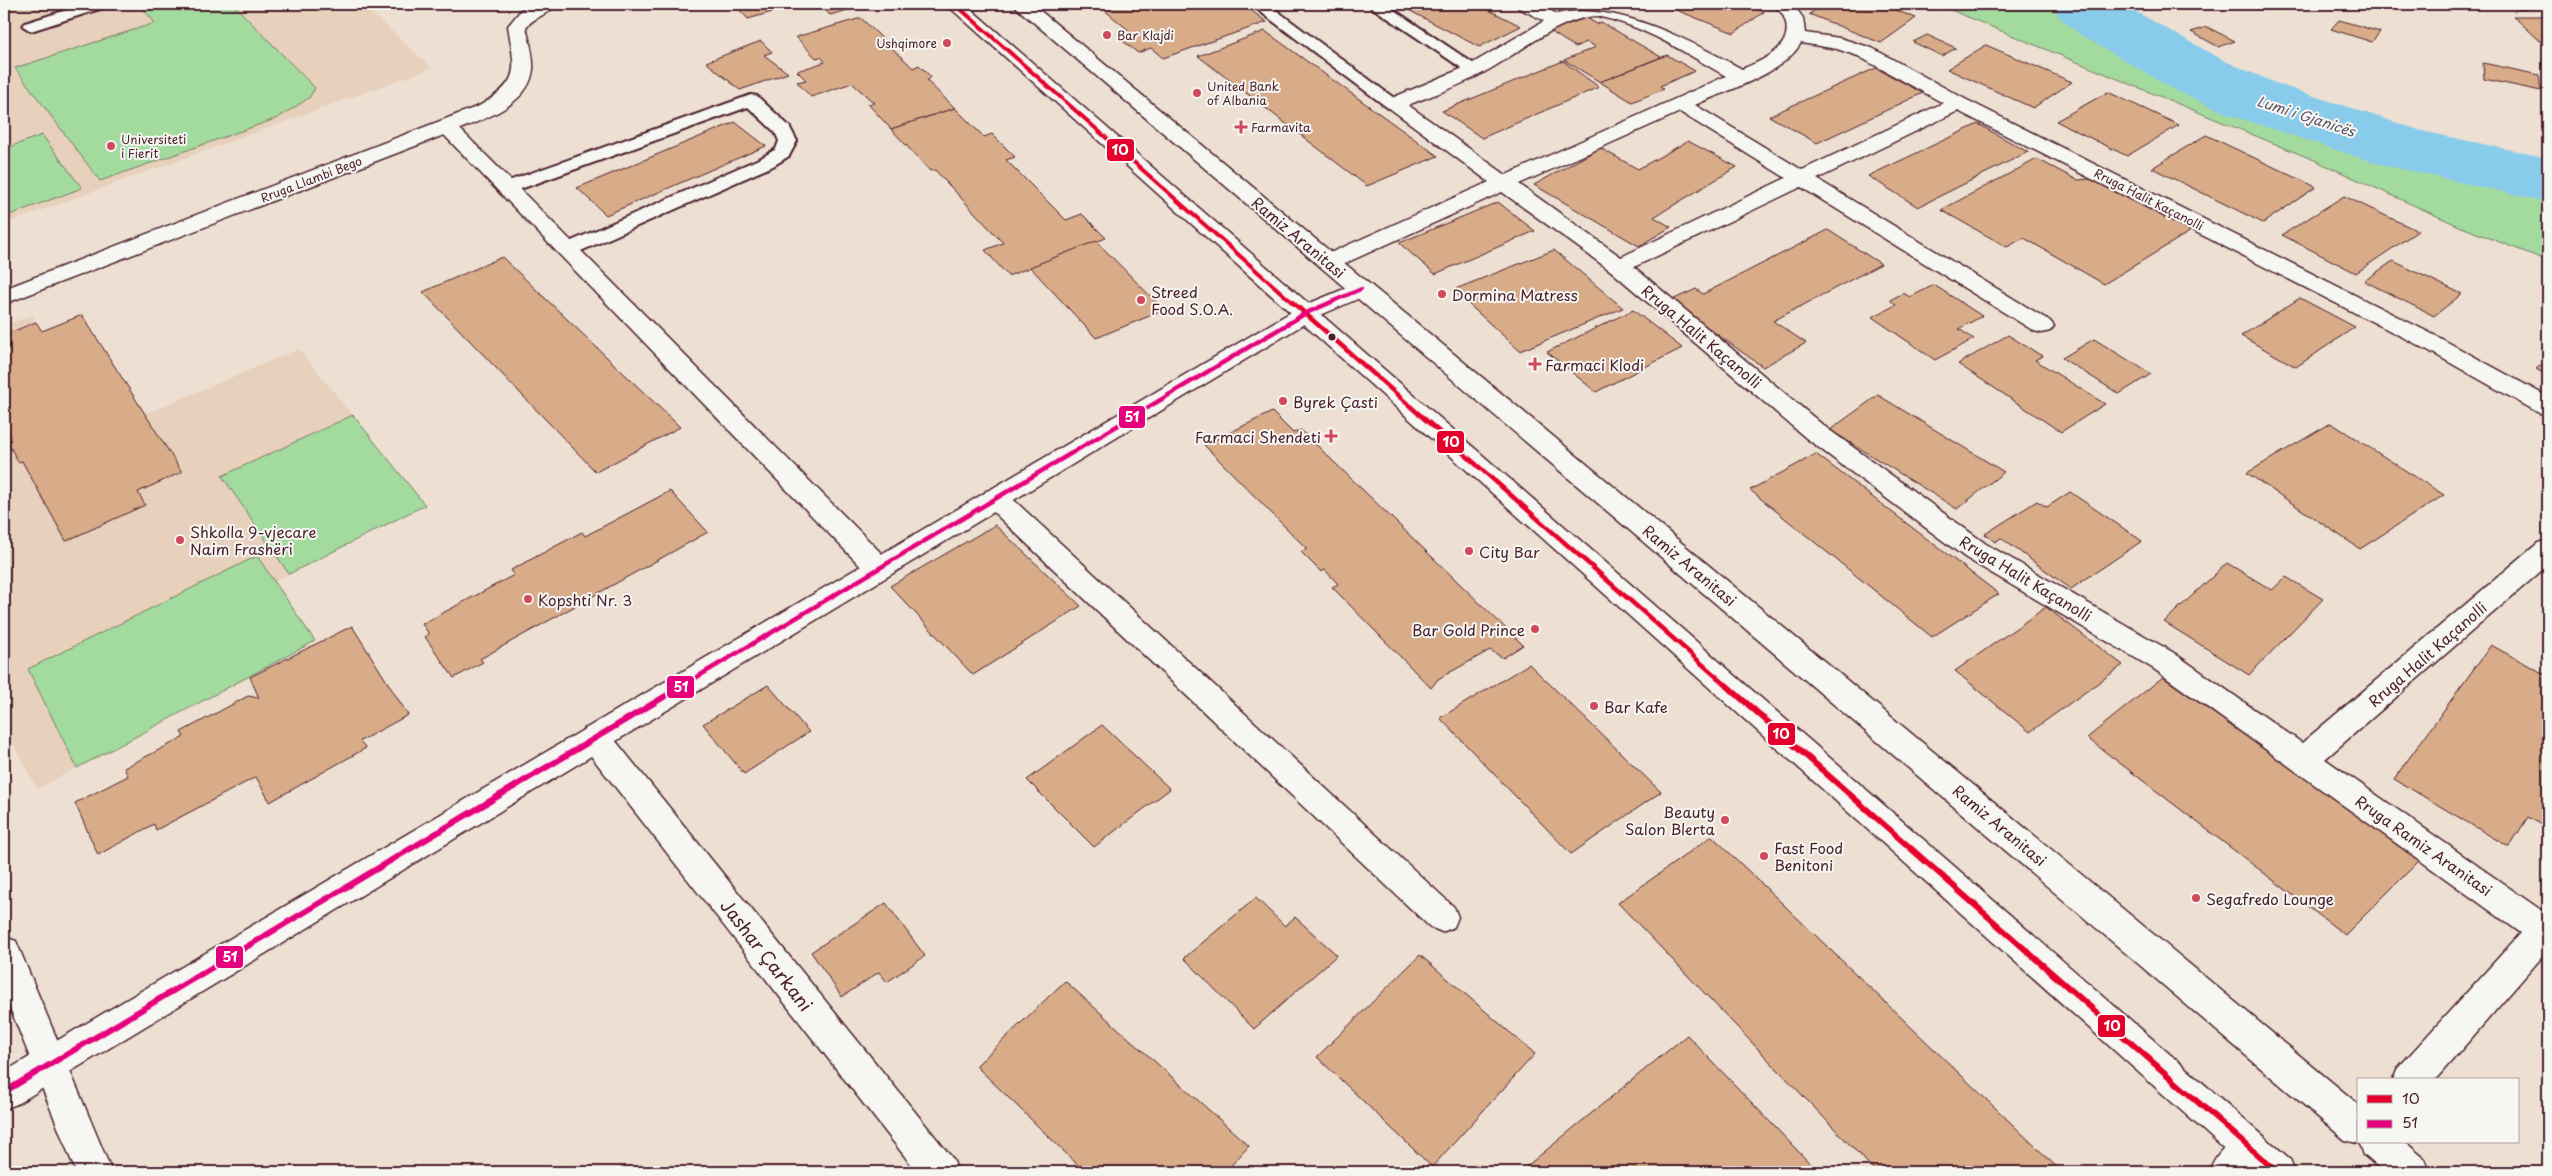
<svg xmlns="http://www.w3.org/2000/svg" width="2552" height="1176" font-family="'Playpen Sans',sans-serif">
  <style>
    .built { fill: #e7d0bc }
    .green { fill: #a3da9e; stroke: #767c64 }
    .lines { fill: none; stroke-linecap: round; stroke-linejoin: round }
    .river { fill: #89cbeb; fill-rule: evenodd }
    .building { fill: #d8ab89; stroke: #4a1f2b }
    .service-casing { stroke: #4a1f2b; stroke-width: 4 }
    .minor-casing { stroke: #4a1f2b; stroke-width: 3 }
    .tertiary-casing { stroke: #4a1f2b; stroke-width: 3 }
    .secondary-casing { stroke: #4a1f2b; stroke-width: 3 }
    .service { fill: #f6f6f2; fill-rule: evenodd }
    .minor { fill: #f6f6f2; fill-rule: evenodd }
    .tertiary { fill: #f6f6f2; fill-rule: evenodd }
    .secondary { fill: #f6f6f2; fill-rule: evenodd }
    .bus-1-far2-casing { stroke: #f6f6f2; stroke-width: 6 }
    .bus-1-far1-casing { stroke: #f6f6f2; stroke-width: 8 }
    .bus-1-casing { stroke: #f6f6f2; stroke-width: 10 }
    .bus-2-far2-casing { stroke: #f6f6f2; stroke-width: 6 }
    .bus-2-far1-casing { stroke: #f6f6f2; stroke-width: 8 }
    .bus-2-casing { stroke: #f6f6f2; stroke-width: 10 }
    .bus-1-far2 { stroke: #e4002b; stroke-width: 4 }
    .bus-1-far1 { stroke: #e4002b; stroke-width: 4.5 }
    .bus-1 { stroke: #e4002b; stroke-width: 6 }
    .bus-2-far2 { stroke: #e5007d; stroke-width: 4 }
    .bus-2-far1 { stroke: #e5007d; stroke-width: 4.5 }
    .bus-2 { stroke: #e5007d; stroke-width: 6 }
    .poi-dot { fill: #d1495b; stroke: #f6f6f2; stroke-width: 2 }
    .bus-dot { fill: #4a1f2b; stroke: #f6f6f2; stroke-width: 2 }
    .labels { text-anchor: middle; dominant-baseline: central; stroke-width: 4; stroke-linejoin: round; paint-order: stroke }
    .far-poi-label { font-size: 12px; fill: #4a1f2b; stroke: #f6f6f2; text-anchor: start }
    .far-street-label { font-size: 12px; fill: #4a1f2b; stroke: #f6f6f2 }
    .far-water-label { font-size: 14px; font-style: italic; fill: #5d5365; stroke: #f6f6f2 }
    .street-label { font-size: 15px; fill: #4a1f2b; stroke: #f6f6f2 }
    .poi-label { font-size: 15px; fill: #4a1f2b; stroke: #f6f6f2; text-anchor: start }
    .near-street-label { font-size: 18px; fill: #4a1f2b; stroke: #f6f6f2 }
    .line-badge { stroke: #f6f6f2; stroke-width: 2 }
    .badge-label { font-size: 14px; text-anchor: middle; font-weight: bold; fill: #fff }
  </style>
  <rect width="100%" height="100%" fill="#ede0d2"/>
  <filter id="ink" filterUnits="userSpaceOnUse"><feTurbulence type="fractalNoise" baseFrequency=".02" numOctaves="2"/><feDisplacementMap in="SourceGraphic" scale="10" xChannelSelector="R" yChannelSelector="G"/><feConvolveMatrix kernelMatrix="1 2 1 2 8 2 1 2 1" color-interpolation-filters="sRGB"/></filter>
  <g filter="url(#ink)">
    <g class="built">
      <path d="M4,4H362L432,68L4,224Z"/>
      <path d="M32,315L42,331L145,414L299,349L425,505L275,581L315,641L37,789L4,726V326Z"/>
    </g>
    <g class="green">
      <path d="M147,4H233L315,88L309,98L278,118L100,181L15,68L155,23L141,6Z"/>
      <path d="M1936,4H2077L2097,20L2196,77L2253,102L2402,150L2548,183V261L2459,226L2314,160Z"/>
      <path d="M42,135L82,188L4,217V149Z"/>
      <path d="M353,415L425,505L289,574L222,476Z"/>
      <path d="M257,556L315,641L77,768L28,669Z"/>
    </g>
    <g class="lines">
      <path class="river" d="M2051,4H2122L2225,61L2280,85L2422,131L2548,158V202L2379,164L2230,115L2177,91L2079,34L2060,18Z"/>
    </g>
    <g class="building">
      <path d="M734,4H800L748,19Z"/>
      <path d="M819,4H870L830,15Z"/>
      <path d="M1097,4H1242L1267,22L1163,58L1151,48L1138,53L1119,38L1132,33Z"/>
      <path d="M1397,4H1477L1521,26L1479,47Z"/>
      <path d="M1661,4H1743L1764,12L1734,33Z"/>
      <path d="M1825,4H1879L1916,18L1881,43L1809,14Z"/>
      <path d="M2357,4H2387L2365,8Z"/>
      <path d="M2507,4H2548V6L2519,10Z"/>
      <path d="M1583,16L1597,24L1601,22L1661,57L1600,82L1564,60L1596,47L1587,42L1575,47L1548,30Z"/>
      <path d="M2513,16H2548V48Z"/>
      <path d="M861,18L913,68L919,65L931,77L927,81L955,108L891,129L868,104L874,103L852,83L811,97L797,82L806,80L797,71L825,62L821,57L816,58L796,37Z"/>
      <path d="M2339,20L2380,32L2372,42L2331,29Z"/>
      <path d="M2207,27L2235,41L2219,47L2191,32Z"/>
      <path d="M1265,31L1438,156L1367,186L1198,56Z"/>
      <path d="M1927,35L1956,48L1942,56L1913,42Z"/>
      <path d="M761,41L772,52L764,55L788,73L740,90L706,62Z"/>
      <path d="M1986,45L2072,82L2033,108L1947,69Z"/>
      <path d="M1667,55L1695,71L1660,86L1664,89L1632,102L1600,82Z"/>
      <path d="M1563,61L1599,87L1482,138L1442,111Z"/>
      <path d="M2483,63L2539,75L2541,91L2484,79Z"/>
      <path d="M1876,68L1923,93L1817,143L1769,116Z"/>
      <path d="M2108,92L2179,125L2127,156L2056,121Z"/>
      <path d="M955,108L984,137L992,134L1015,157L1006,160L1066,220L1082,214L1106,238L1008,276L985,250L1003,243L935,170L930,171L891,129Z"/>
      <path d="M735,122L766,146L606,215L577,188Z"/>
      <path d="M1978,124L2028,152L1918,207L1868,176Z"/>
      <path d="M2206,135L2316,187L2263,223L2152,168Z"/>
      <path d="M1688,141L1737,167L1654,217L1671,227L1639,246L1534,185L1600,148L1638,169Z"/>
      <path d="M2037,159L2077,180L2091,179L2191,231L2104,284L2024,238L2007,247L1941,210Z"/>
      <path d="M2344,196L2418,231L2356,273L2282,235Z"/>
      <path d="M1498,202L1535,231L1435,274L1399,243Z"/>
      <path d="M1828,230L1881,264L1773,321L1806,343L1763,367L1670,301L1696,289L1703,294Z"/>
      <path d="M1096,241L1164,310L1096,338L1030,267Z"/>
      <path d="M1554,250L1623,308L1520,351L1453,290Z"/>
      <path d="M502,257L680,427L596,472L423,292Z"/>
      <path d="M2393,261L2462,294L2434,316L2364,281Z"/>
      <path d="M1934,285L1982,316L1959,329L1974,339L1935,360L1872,317L1896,305L1890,300L1903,293L1910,297Z"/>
      <path d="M2300,298L2355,327L2296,367L2241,336Z"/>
      <path d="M1633,310L1682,348L1596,392L1547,352Z"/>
      <path d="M82,315L182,472L138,492L145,505L66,541L22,461L18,462L4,435V335L36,322L42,331Z"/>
      <path d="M2008,335L2042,356L2035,360L2105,404L2061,432L1958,364Z"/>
      <path d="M2094,339L2151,374L2119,394L2062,358Z"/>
      <path d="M2548,360V376L2536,369Z"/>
      <path d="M1878,395L2004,472L1957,509L1830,430Z"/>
      <path d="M1272,412L1293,433L1301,430L1523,645L1503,658L1490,650L1438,679L1431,688L1332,587L1338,584L1325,570L1321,572L1301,552L1307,549L1204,445Z"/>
      <path d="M2331,423L2444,495L2360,549L2247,473Z"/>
      <path d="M1816,454L1999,594L1932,637L1750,490Z"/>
      <path d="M670,491L708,532L480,659L483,662L454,678L425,637L429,634L422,624L514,575L511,570L582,532L585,536Z"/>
      <path d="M2070,492L2142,541L2071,589L2001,538L1995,542L1985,534L2037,501L2047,507Z"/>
      <path d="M995,525L1081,606L973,675L890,586Z"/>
      <path d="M2227,563L2272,590L2286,577L2323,599L2249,675L2164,622Z"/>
      <path d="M2046,607L2123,665L2030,732L1955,671Z"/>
      <path d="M352,626L408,715L360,741L366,748L270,802L256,777L156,830L154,824L98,855L75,803L128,776L124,768L184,737L181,732L248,696L259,698L250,677Z"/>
      <path d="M2491,645L2548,676V829L2528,817L2509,847L2394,779Z"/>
      <path d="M1529,664L1661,792L1571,854L1440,718Z"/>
      <path d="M2163,677L2420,860L2345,935L2087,738Z"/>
      <path d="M768,685L809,732L744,774L703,724Z"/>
      <path d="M1102,725L1170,789L1094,847L1027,780Z"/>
      <path d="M1712,836L2062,1172H1876L1618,903Z"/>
      <path d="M1256,898L1285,926L1295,917L1337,955L1254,1029L1184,958Z"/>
      <path d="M886,903L925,956L887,982L879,972L842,997L811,952Z"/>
      <path d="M1420,955L1535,1054L1432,1167L1317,1057Z"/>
      <path d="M1065,981L1249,1146L1225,1172H1085L976,1066Z"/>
      <path d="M1687,1035L1818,1172H1533L1527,1166Z"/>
    </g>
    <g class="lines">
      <defs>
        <g id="service">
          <path d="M86,4H109L106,7L37,29L31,31L23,26L25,23Z"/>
          <path d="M1250,4H1268L1402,104L1400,108H1388Z"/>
          <path d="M1367,4H1385L1483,70L1475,75L1469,73Z"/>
          <path d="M751,95L757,96L789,126L797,141L789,156L773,166L574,254H560L558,250L560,246L761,158L776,149L779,141L775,132L748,107L512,192H500L497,188L500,184Z"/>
        </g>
        <g id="minor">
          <path d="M534,4H557C550,14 535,16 526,27C529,40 534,55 533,69C530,103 487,118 460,129L889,561L893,568L889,575L879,578L869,575L444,135L4,304V289L479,106C522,81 515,70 508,26L521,10Z"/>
          <path d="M1516,4H1538L1557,14C1616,0 1692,42 1742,69C1764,60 1798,46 1783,15C1781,11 1776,8 1773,4H1793L1803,18L1805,33L1840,38L1872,48L1965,99L2440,338L2548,397V415L2539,413L2424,348L1958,111L1817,179L2050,321L2054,326L2050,331L2042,333L2034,331L1801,187L1634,267L1824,426L1986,544L2174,653L2302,743L2538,543L2548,540V565L2325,759L2548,915V950L2435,1080H2393L2398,1068L2521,933L2154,669L1966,558L1806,438L1611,271L1502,192L1337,267L1329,269L1321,267L1318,262L1321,257L1489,182L1384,104L1387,100L1468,66L1544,21L1519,8ZM1596,16C1644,25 1685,53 1726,76L1506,175L1408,105C1433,95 1460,86 1483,73C1517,55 1557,19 1596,16ZM1801,43L1837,49L1858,56L1943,103L1802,170L1695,105C1728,90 1783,74 1801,43ZM1680,112L1786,178L1621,257L1519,184Z"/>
          <path d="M995,489L1004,491L1454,907L1458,917L1454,927L1442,932L1430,927L986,505L982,498L986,491Z"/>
          <path d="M595,726L606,729L953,1159L958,1172H917L584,747L580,738L584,729Z"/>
          <path d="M4,937L16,941L112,1172H76L4,993Z"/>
          <path d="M2250,1131L2263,1136L2268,1149L2263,1162L2253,1172H2209C2215,1153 2231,1138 2250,1131Z"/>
        </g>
        <path id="tertiary" d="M1361,282L1369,284L1372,289L1369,294L1314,318L17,1104L4,1109V1072L1298,308Z"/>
        <g id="secondary">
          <path d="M946,4H965L2290,1159L2295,1172H2250Z"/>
          <path d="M1012,4H1032L2358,1104V1142H2405L2425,1159L2430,1172H2384L2364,1155L2360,1144L2345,1140Z"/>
        </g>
      </defs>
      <use href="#service" class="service-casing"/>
      <use href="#minor" class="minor-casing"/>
      <use href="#tertiary" class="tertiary-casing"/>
      <use href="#secondary" class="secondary-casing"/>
      <use href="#service" class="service"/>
      <use href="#minor" class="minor"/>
      <use href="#tertiary" class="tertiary"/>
      <use href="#secondary" class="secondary"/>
      <defs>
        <path id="bus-1-far2" d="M955,4L1292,302"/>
        <path id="bus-1-far1" d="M1291,301L1727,686"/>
        <path id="bus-1" d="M1726,685L2277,1172"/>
        <path id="bus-2-far2" d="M1331,302L1361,289"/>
        <path id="bus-2-far1" d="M682,686L1306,313L1334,301"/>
        <path id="bus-2" d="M4,1092L684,685"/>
      </defs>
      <use href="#bus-1-far2" class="bus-1-far2-casing"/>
      <use href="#bus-1-far1" class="bus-1-far1-casing"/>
      <use href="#bus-1" class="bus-1-casing"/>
      <use href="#bus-2-far2" class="bus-2-far2-casing"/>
      <use href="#bus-2-far1" class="bus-2-far1-casing"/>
      <use href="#bus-2" class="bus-2-casing"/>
      <use href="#bus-1-far2" class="bus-1-far2"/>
      <use href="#bus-1-far1" class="bus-1-far1"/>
      <use href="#bus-1" class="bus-1"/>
      <use href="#bus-2-far2" class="bus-2-far2"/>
      <use href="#bus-2-far1" class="bus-2-far1"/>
      <use href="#bus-2" class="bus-2"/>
    </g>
  </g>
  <g class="poi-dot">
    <circle cx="1107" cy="35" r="5"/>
    <circle cx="947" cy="43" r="5"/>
    <circle cx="1197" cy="93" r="5"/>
    <path d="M1238.5 119.5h5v5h5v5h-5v5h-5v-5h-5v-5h5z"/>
    <circle cx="111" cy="146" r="5"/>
    <circle cx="1442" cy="294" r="5"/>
    <circle cx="1141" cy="300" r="5"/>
    <path d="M1532.5 356.5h5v5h5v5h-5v5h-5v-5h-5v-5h5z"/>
    <circle cx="1283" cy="401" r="5"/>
    <path d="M1328.5 428.5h5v5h5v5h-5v5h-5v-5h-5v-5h5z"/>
    <circle cx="180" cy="540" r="5"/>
    <circle cx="1469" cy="551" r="5"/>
    <circle cx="528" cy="599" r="5"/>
    <circle cx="1535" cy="629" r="5"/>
    <circle cx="1594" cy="706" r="5"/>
    <circle cx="1725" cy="820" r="5"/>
    <circle cx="1764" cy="856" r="5"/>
    <circle cx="2196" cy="898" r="5"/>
  </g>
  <circle class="bus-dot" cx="1332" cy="337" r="4.5"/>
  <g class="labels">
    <g class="far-poi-label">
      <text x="1117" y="35">Bar Klajdi</text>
      <text x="937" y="43" text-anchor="end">Ushqimore</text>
      <text x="1207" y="86">United Bank<tspan x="1207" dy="14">of Albania</tspan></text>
      <text x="1251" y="127">Farmavita</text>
      <text x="121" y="139">Universiteti<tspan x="121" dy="14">i Fierit</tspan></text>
    </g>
    <g class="far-street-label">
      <text transform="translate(311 179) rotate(-21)">Rruga Llambi Bego</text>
      <text transform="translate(2149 199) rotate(27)">Rruga Halit Kaçanolli</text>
    </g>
    <g class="far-water-label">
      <text transform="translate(2306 116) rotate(18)">Lumi i Gjanicës</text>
    </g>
    <g class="street-label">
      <text transform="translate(1299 237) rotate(40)">Ramiz Aranitasi</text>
      <text transform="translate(1702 336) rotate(40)">Rruga Halit Kaçanolli</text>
      <text transform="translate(1690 565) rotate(40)">Ramiz Aranitasi</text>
      <text transform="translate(2026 578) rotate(31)">Rruga Halit Kaçanolli</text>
      <text transform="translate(2427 654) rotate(-41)">Rruga Halit Kaçanolli</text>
      <text transform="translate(2000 825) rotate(40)">Ramiz Aranitasi</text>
      <text transform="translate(2424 845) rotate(35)">Rruga Ramiz Aranitasi</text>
    </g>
    <g class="poi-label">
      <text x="1151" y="291">Streed<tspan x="1151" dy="17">Food S.O.A.</tspan></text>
      <text x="1452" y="294">Dormina Matress</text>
      <text x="1545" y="364">Farmaci Klodi</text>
      <text x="1293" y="401">Byrek Çasti</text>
      <text x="1321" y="436" text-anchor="end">Farmaci Shendeti</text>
      <text x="190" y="531">Shkolla 9-vjecare<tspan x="190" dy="17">Naim Frashëri</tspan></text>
      <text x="1479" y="551">City Bar</text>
      <text x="538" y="599">Kopshti Nr. 3</text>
      <text x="1525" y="629" text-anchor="end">Bar Gold Prince</text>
      <text x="1604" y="706">Bar Kafe</text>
      <text x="1715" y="811" text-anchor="end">Beauty<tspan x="1715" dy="17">Salon Blerta</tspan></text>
      <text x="1774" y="847">Fast Food<tspan x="1774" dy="17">Benitoni</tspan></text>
      <text x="2206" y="898">Segafredo Lounge</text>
    </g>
    <g class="near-street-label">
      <text transform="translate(767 955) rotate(52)">Jashar Çarkani</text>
    </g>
  </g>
  <g class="line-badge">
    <rect x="1106" y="138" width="29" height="24" rx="5" fill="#e4002b"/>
    <rect x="1118" y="405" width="28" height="24" rx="5" fill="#e5007d"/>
    <rect x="1436" y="430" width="29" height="24" rx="5" fill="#e4002b"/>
    <rect x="666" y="675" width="29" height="24" rx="5" fill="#e5007d"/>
    <rect x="1767" y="722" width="29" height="24" rx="5" fill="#e4002b"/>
    <rect x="215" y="945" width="29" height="24" rx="5" fill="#e5007d"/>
    <rect x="2097" y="1014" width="29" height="24" rx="5" fill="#e4002b"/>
  </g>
  <g class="badge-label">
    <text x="1120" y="155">10</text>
    <text x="1132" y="422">51</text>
    <text x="1451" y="447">10</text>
    <text x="681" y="692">51</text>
    <text x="1781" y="739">10</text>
    <text x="230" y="962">51</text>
    <text x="2112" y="1031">10</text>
  </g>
  <rect width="2552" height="1176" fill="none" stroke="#f6f6f2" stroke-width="20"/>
  <rect x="10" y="10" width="2532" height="1156" fill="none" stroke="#4a1f2b" stroke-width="2" filter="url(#ink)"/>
  <rect x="2357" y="1078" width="162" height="65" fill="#f6f6f2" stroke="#b1a0a2"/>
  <rect x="2367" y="1095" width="25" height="8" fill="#e4002b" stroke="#b1a0a2"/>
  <text x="2402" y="1104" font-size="15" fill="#4a1f2b">10</text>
  <rect x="2367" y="1120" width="25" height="8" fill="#e5007d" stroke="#b1a0a2"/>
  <text x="2402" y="1128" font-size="15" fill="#4a1f2b">51</text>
</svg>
